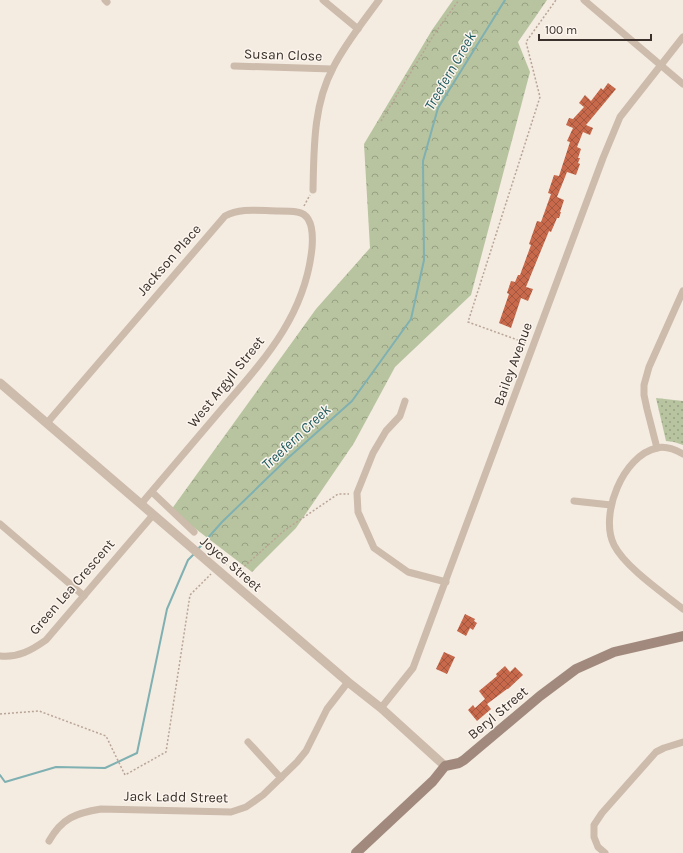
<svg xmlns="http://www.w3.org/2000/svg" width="683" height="853" font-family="Karla,sans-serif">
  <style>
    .forest { fill: url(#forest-crowns) }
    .park { fill: url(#park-dots) }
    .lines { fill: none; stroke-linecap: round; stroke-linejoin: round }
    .stream { stroke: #7fb0b2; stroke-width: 2 }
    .building { fill: url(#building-cross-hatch) }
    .path { stroke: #b9a596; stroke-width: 1.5; stroke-dasharray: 2 2; stroke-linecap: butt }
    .minor { stroke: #cdbbac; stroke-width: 7 }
    .tertiary { stroke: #cdbbac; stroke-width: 9 }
    .secondary { stroke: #a18a7d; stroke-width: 10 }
    .labels { text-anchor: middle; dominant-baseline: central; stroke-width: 3; stroke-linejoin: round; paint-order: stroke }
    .street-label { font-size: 14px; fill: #3b302b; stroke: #fbf5ee }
    .water-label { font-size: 15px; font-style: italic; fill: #1f5a5e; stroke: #fbf5ee }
  </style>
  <defs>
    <pattern id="forest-crowns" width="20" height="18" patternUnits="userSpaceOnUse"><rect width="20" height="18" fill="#b8c4a0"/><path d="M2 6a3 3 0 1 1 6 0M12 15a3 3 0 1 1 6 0" fill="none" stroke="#97a083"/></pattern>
    <pattern id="park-dots" width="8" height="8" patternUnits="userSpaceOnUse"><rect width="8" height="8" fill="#b8c4a0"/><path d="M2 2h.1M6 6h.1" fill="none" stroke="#97a083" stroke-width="1.8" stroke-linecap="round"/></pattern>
    <pattern id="building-cross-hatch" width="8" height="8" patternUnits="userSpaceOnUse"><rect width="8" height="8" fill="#c8694b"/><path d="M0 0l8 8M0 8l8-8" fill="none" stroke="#a4573f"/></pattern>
  </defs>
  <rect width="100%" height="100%" fill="#f4ebe1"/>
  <path class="forest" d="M453,0H547L518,42L530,72L471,295L395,367L354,443L296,528L252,572L171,510L316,309L370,248L364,144L432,30Z"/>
  <path class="park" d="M656,398L683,401V445L674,442L666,441Z"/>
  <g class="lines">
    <g class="stream">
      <path d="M198,549L222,522L288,458L352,401L411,319L424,260L423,161L438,108L505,0"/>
      <path d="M0,775L5,782L56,767L105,768L137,753L167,609L188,560L194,554"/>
    </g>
  </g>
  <g class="building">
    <path d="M608,83L616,89L586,125L593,128L590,135L583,132L577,147L581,149L578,158H580L578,163L580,164L576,175L567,172L557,197L564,200L560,212H561L559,218H557L551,232L549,231L526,287L533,289L528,301L521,298L511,328L499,323L509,294L507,293L511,281L515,282L518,275H520L531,245L529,244L537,221L541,222L551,194L548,193L554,175L559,176L570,142L567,141L573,128L566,125L569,118L573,119L584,107L579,103L585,95L591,101L601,88L603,90Z"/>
    <path d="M465,614L475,619L474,621L477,623L473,630L470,628L466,636L457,631Z"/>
    <path d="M444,652L455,657L447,674L436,669Z"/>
    <path d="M505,666L510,672L515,667L523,675L508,689H507L487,704L491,709L477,721L468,710L473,705L475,708L485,699L479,691L497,676L496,674Z"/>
  </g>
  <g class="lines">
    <g class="path">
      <path d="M381,121L435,33L459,0"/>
      <path d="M304,206L310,195"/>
      <path d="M526,343L468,322L540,97L526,42L556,0"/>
      <path d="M222,563L223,562L238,572L285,530L338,494H349"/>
      <path d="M0,714L39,711L106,736L125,775L166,752L190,595L211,574"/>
    </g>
    <g class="minor">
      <path d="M105,0L107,2"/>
      <path d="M323,0L358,29"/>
      <path d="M584,0L683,84"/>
      <path d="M234,66L332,69"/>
      <path d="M313,190C314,150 313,105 333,68C345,44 363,22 379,0"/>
      <path d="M405,401L400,416L386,431L373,453L357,493L358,512L374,548L408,572L446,582"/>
      <path d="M47,423L225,216C241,207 261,211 279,211C285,211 291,211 297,212C313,214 313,236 312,248C305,317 263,361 220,411C194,442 167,473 141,504"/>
      <path d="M657,448L647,409L644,395V385L649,367L683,291"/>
      <path d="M683,454C676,450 665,446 657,448C623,455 599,515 614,545C625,567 663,593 683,609"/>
      <path d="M152,492L194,532"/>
      <path d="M574,501L611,505"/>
      <path d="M0,524L84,596"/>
      <path d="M0,656C18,658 32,650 46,640L153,515"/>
      <path d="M381,708L413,668L603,158L620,117L683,37"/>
      <path d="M248,742L281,778"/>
      <path d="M49,841C62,818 76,813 101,809L231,812L246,807L263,795L297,762L306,751L327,709L348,682"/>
      <path d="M605,853L598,847L594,837V825L602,813L656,752L664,748L683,742"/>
    </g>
    <path class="tertiary" d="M0,383L348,682L381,708L445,766"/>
    <path class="secondary" d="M356,853L433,781L445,766L459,763L464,760L540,696L576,669L614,652L683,636"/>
  </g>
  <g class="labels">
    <g class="street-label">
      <text transform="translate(283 55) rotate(2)">Susan Close</text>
      <text transform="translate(169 260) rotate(-49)">Jackson Place</text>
      <text transform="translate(513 364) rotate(-70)">Bailey Avenue</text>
      <text transform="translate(226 382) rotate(-51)">West Argyll Street</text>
      <text transform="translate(231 564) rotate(41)">Joyce Street</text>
      <text transform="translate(72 587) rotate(-49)">Green Lea Crescent</text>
      <text transform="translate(498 713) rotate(-40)">Beryl Street</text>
      <text transform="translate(176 797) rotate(1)">Jack Ladd Street</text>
    </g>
    <g class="water-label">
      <text transform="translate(450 71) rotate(-60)">Treefern Creek</text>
      <text transform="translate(296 437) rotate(-43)">Treefern Creek</text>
    </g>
  </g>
  <path d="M539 34v6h112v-6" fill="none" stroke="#3b302b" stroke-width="2"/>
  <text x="545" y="34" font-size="12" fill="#3b302b" stroke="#fbf5ee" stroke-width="3" paint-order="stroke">100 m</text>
</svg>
